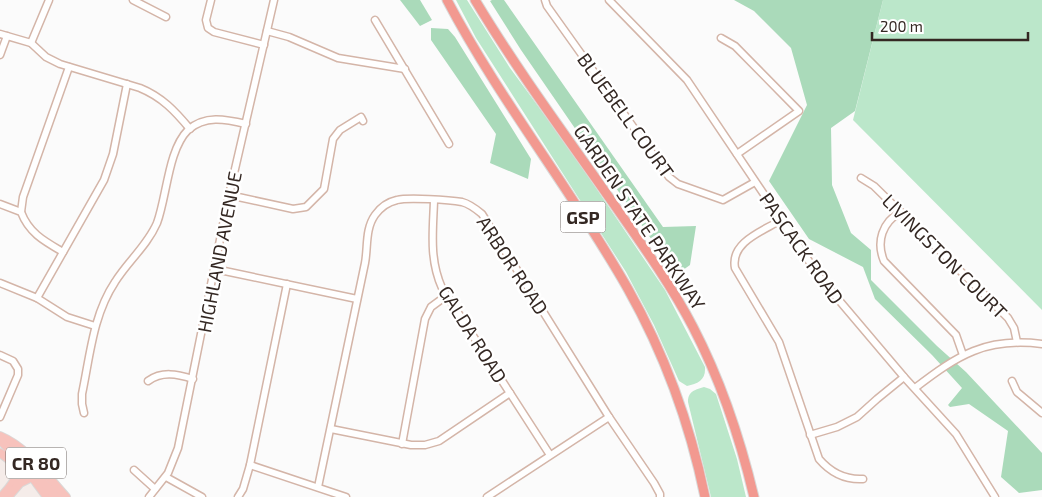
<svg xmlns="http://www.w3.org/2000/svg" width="1042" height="497" font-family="'Exo 2',sans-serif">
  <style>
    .built { fill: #f5ece9 }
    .green { fill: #bbe7ca }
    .forest { fill: #aadaba }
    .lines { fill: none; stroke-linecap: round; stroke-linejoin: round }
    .minor-casing { stroke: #d4b5a8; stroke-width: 9 }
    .major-casing { stroke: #dad8d7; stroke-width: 10 }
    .highway-casing { stroke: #dad8d7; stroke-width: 11 }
    .minor { stroke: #fff; stroke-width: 6 }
    .major { stroke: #f7c2bc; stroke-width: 8 }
    .highway { stroke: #f29990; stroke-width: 9 }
    .labels { text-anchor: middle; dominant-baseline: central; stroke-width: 5; stroke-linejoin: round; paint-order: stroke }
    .shield { fill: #fff; stroke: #716865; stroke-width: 1 }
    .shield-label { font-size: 18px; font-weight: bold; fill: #342823 }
    .street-label { font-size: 19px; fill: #342823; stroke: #fff }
  </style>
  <rect width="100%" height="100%" fill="#fbfbfb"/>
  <path class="built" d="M0,456L28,481L43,497H0Z"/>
  <g class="green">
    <path d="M456,0H467L510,68L571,151L665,290L705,367C706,380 698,384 687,386L679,381L654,325L626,272L476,38Z"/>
    <path d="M883,0H1042V310L853,120Z"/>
    <path d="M704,387L710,389L716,394L737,459L746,497H711L688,402C688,391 695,390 704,387Z"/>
  </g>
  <g class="forest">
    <path d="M400,0H420L432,20L420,26Z"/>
    <path d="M492,0H504L663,227L696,226L690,265L676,275L521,50L490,1Z"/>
    <path d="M734,0H883L855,111L831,128L832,185L851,233L871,250V280L937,346L966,372L1042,453V490L1019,493L1001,477L1008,431L969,404L950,407L948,405L962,388L932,355L875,299L863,267L809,239L769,181L807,105L791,48L754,11Z"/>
    <path d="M431,28L448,29L455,37L531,159L528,179L490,163L496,134L431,40Z"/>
  </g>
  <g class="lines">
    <defs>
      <g id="minor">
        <path d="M133,0L166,17"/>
        <path d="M211,0L206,20L208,28L214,32L264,45"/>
        <path d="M545,0L547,6L669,177L678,184L723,200L755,182"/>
        <path d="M609,0L687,80L821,279L904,377L956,434L995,497"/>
        <path d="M375,20L449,144"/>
        <path d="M267,31L289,37L338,58L405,69"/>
        <path d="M0,34L31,43L46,57L60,64L140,88C162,97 175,111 190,129"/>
        <path d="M721,38L735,46L799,111L737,154"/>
        <path d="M31,43L49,0"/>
        <path d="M0,55L7,36"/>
        <path d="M861,178L874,186L1008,318L1014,328L1017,342"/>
        <path d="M229,195L293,209L306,207L324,189L333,139L340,130L361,117L363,121"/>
        <path d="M434,201C433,231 429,259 442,288L550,455"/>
        <path d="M0,204L21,212C29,233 44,241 63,252"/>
        <path d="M21,212L23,197L69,67"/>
        <path d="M901,212C882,222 876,242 884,261L956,335L963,355"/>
        <path d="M781,220C763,231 730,242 735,268L779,342L819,459C831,473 845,480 863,479"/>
        <path d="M215,269L357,299"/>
        <path d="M0,283L37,298L67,317L95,326"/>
        <path d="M37,298L104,180L113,154L127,84"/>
        <path d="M0,355L13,361L18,369V375L0,417"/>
        <path d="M148,381C162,371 177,374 193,379"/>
        <path d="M1012,381L1017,392L1042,413"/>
        <path d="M915,388C958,355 986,337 1042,344"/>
        <path d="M84,413L82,404V394C90,356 93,315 115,282C128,261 147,246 157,223C167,196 168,150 188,130C205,115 225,119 246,124"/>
        <path d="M331,429L411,445H425L439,441L510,393"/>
        <path d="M810,435L837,427L857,417L877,399L904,377"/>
        <path d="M402,444L425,319L431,307L446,296"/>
        <path d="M250,465L346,497"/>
        <path d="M134,470L155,489"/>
        <path d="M166,477L202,497"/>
        <path d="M318,487L365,263C368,247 365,229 375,215C380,208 388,202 397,200C408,197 450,200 462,202C470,204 476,209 482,214L609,417L654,483L660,494V497"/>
        <path d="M149,497L168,473L178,448L229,195L274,0"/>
        <path d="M238,497L243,489L250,465L287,284"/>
        <path d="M487,497L609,417"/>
      </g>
      <g id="major">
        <path d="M0,436C28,448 46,475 66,497"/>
        <path d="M0,440L21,462L47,497"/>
        <path d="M0,453C24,468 19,478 2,496"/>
        <path d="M8,497L20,483L32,477L43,482L56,497"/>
      </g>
      <g id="highway">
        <path d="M447,0C500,101 572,190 628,289C664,353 690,424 705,497"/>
        <path d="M475,0C517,70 566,136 613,203C641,243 670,283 693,327C721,381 740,438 754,497"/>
      </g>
    </defs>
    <use href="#minor" class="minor-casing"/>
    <use href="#major" class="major-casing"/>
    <use href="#highway" class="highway-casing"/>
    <use href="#minor" class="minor"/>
    <use href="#major" class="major"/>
    <use href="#highway" class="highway"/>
  </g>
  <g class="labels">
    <g class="shield">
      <rect x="560.5" y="201.5" width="45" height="31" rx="4"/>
      <rect x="6" y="447.5" width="60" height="31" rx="4"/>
    </g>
    <g class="shield-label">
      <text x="583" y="217">GSP</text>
      <text x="36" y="463">CR 80</text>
    </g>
    <g class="street-label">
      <text transform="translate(626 115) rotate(54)">BLUEBELL COURT</text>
      <text transform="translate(640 217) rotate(56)">GARDEN STATE PARKWAY</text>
      <text transform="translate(802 248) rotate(55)">PASCACK ROAD</text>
      <text transform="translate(219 252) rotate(-79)">HIGHLAND AVENUE</text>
      <text transform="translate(945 256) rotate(45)">LIVINGSTON COURT</text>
      <text transform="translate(513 265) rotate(57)">ARBOR ROAD</text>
      <text transform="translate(473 334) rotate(58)">GALDA ROAD</text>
    </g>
  </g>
  <path d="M872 32v8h156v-8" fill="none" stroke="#342823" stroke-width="2.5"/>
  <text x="880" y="32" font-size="15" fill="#342823" stroke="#ffffff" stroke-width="4" paint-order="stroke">200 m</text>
</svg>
